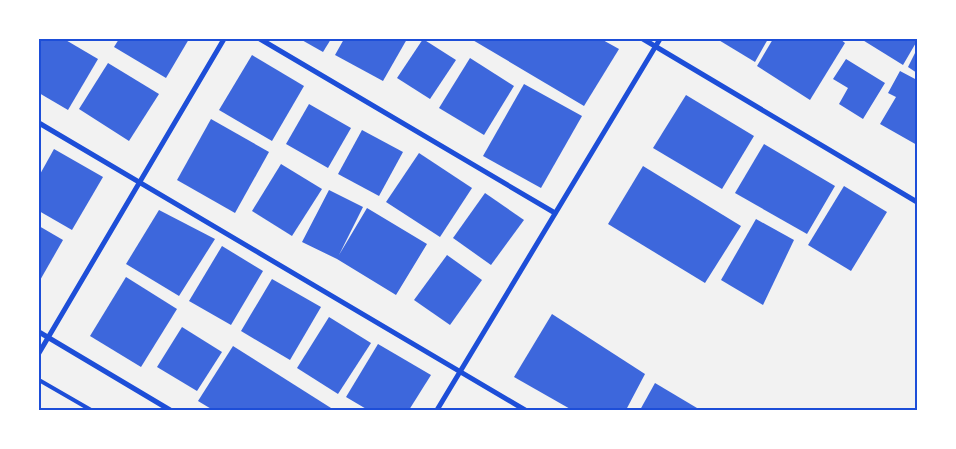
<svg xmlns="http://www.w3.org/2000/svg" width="956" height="449" font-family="'Roboto Condensed',sans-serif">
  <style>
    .building { fill: #3d67dc }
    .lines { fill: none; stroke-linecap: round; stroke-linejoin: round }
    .service { stroke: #1d4ed8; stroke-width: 4 }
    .minor { stroke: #1d4ed8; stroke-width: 5 }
    .neatline { fill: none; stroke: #1d4ed8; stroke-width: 2 }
  </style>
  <rect width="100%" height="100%" fill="#f2f2f2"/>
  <g class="building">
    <path d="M39,39H64L98,59L68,110L39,93Z"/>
    <path d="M119,39H189L166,78L114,47Z"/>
    <path d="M300,39H331L323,52Z"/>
    <path d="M344,39H407L383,81L335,55Z"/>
    <path d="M423,39L456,60L430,99L397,78Z"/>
    <path d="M471,39H601L619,49L584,106Z"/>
    <path d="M717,39H768L755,62Z"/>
    <path d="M773,39H840L845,43L810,100L757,66Z"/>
    <path d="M861,39H917V41L903,65Z"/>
    <path d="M917,49V73L908,67Z"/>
    <path d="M252,55L304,86L272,141L219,110Z"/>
    <path d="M470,58L514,86L484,135L439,108Z"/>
    <path d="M846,59L885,83L863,119L839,104L848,88L833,79Z"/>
    <path d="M108,63L159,94L129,141L79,109Z"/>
    <path d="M900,71L917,80V145L880,124L896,97L888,93Z"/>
    <path d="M524,84L582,116L541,188L483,156Z"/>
    <path d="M686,95L754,136L722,189L653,148Z"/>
    <path d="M309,104L351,128L328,168L286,144Z"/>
    <path d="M211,119L269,152L235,213L177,180Z"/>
    <path d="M362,130L403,152L379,196L338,174Z"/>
    <path d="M764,144L835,186L807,234L735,193Z"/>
    <path d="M54,149L103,177L72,230L39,211V176Z"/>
    <path d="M419,153L472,188L440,237L386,202Z"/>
    <path d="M281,164L322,189L292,236L252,211Z"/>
    <path d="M643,166L741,226L705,283L608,224Z"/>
    <path d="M844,186L887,212L851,271L808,245Z"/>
    <path d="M329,190L363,207L339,255L367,208L427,244L396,295L337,259L302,242Z"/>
    <path d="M485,193L524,220L491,265L453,238Z"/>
    <path d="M159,210L215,239L179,296L126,264Z"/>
    <path d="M756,219L794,240L763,305L721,280Z"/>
    <path d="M39,226L63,240L39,282Z"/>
    <path d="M222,246L263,271L231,325L189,301Z"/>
    <path d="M447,255L482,280L450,325L414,300Z"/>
    <path d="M126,277L177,309L141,367L90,336Z"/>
    <path d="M272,279L321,307L290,360L241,331Z"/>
    <path d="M552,314L645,374L626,410H572L514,377Z"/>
    <path d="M329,317L371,343L338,394L297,368Z"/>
    <path d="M182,327L222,352L197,391L157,367Z"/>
    <path d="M378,344L431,375L409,410H368L346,397Z"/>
    <path d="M233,346L331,408L330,410H213L198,401Z"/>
    <path d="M655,383L697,408L696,410H640Z"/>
  </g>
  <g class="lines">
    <path class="service" d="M39,380L91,410"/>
    <g class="minor">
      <path d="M260,39L555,213"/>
      <path d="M643,39L917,202"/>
      <path d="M39,123L525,410"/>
      <path d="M39,332L170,410"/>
      <path d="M39,353L224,39"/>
      <path d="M437,410L660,39"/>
    </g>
  </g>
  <rect width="956" height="449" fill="none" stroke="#ffffff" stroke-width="80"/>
  <rect x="40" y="40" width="876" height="369" class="neatline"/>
</svg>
